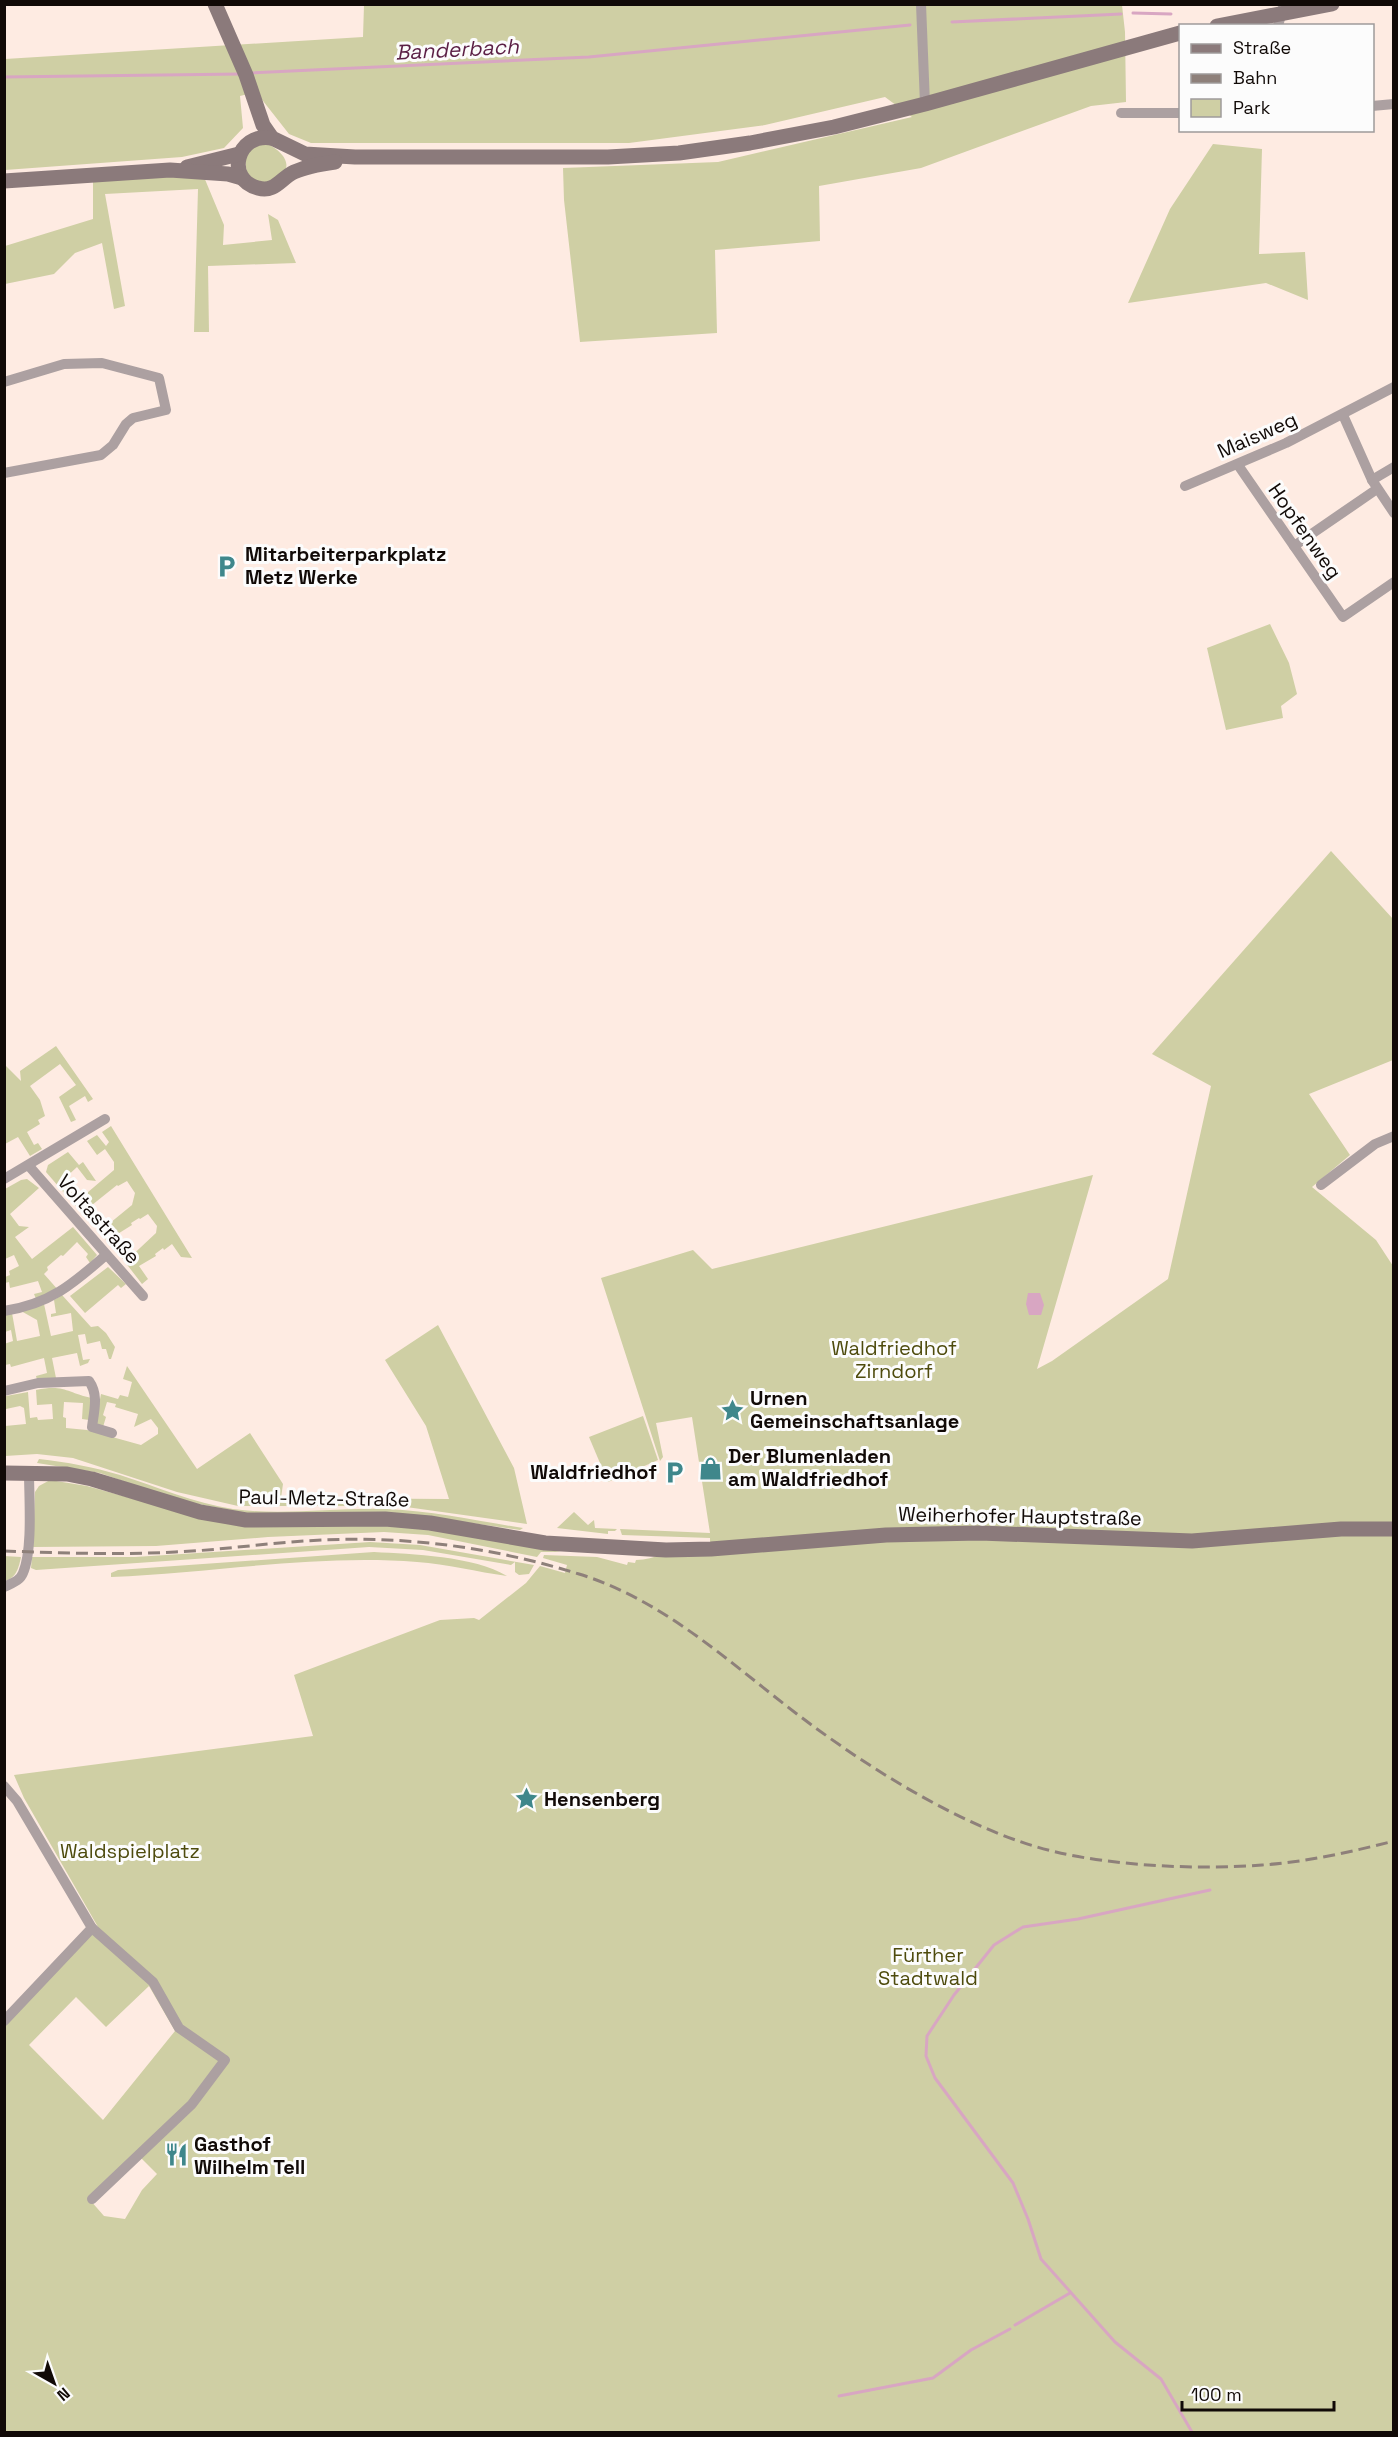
<svg xmlns="http://www.w3.org/2000/svg" width="1398" height="2437" font-family="'Space Grotesk',sans-serif">
  <style>
    .green { fill: #cfcfa4; fill-rule: evenodd }
    .water { fill: #d8a6c2 }
    .lines { fill: none; stroke-linecap: round; stroke-linejoin: round }
    .stream { stroke: #d8a6c2; stroke-width: 3 }
    .street { stroke: #aca0a1; stroke-width: 10 }
    .secondary { stroke: #8b7a7b; stroke-width: 15 }
    .rail { stroke: #8e807a; stroke-width: 3; stroke-dasharray: 12 6; stroke-linecap: butt }
    .labels { text-anchor: middle; dominant-baseline: central; stroke-width: 6; stroke-linejoin: round; paint-order: stroke }
    .street-label { font-size: 20px; fill: #110a07; stroke: #fcfcfc }
    .poi-label { font-size: 20px; font-weight: bold; fill: #110a07; stroke: #fcfcfc; text-anchor: start }
    .park-label { font-size: 20px; fill: #4e4b0d; stroke: #fcfcfc }
    .water-label { font-size: 21px; font-style: italic; fill: #5b1f45; stroke: #fcfcfc }
  </style>
  <rect width="100%" height="100%" fill="#feebe2"/>
  <g class="green">
    <path d="M364,5H1122L1125,32L1126,102L1091,106L921,168L819,186L820,241L715,250L717,333L580,342L564,200L563,168L718,162L912,117L885,97L765,125L629,143H311L289,134L256,92L240,96L243,128L224,148L182,157L5,170V59L363,37Z"/>
    <path d="M266,143C276,148 294,160 283,174C279,178 270,182 265,185L247,176L245,157L253,147Z"/>
    <path d="M1213,144L1262,149L1259,254L1305,252L1308,300L1266,283L1128,303L1170,209Z"/>
    <path d="M170,176L204,177L224,225L223,245L272,240L268,214L278,220L296,263L208,266L209,332H194L198,189L105,194L125,306L114,309L102,243L75,253L54,274L5,284V246L93,219V180Z"/>
    <path d="M1270,624L1289,663L1297,694L1281,706L1283,718L1226,730L1207,648Z"/>
    <path d="M1331,851L1393,919V1060L1309,1094L1350,1155L1312,1187L1376,1240L1393,1266V2432H5L4,2025L98,1927L24,1798L14,1775L313,1736L294,1675L440,1620L474,1618L479,1620L526,1583L540,1566L565,1573L567,1565L543,1558L544,1555L597,1557L627,1565L628,1562L635,1563L636,1560C656,1560 668,1550 686,1544C693,1542 703,1543 710,1542V1538L622,1535L620,1529L710,1533L692,1417L656,1423L663,1457L660,1461L601,1278L693,1250L712,1269L1093,1175L1037,1369L1052,1361L1168,1279L1211,1086L1152,1054ZM149,1986L175,2031L103,2120L29,2045L76,1997L106,2027ZM137,2154L157,2174L142,2190L125,2219L104,2216L90,2200Z"/>
    <path d="M56,1046L93,1099L88,1102L85,1096L69,1106L76,1120L71,1122L59,1097L76,1085L60,1064L30,1086L40,1100L45,1116L38,1120L40,1124L27,1132L34,1145L38,1143L42,1149L30,1156L18,1137L5,1144L4,1085L6,1083L5,1065L21,1081L20,1071Z"/>
    <path d="M111,1126L192,1258L181,1257L172,1244L164,1250L163,1248L155,1254L156,1256L139,1266L148,1279L142,1284L125,1262L156,1233L157,1226L148,1214L140,1219L139,1218L131,1223L132,1225L116,1235L129,1254L123,1259L99,1232L132,1205L135,1193L127,1181L118,1186L117,1185L87,1209L96,1222L93,1225L74,1204L114,1170V1162L105,1149L97,1155L87,1141L97,1135L106,1146L109,1142L102,1132Z"/>
    <path d="M68,1152L79,1165L83,1162L96,1181L87,1180L77,1167L63,1180L72,1193L65,1194L46,1172L48,1165Z"/>
    <path d="M27,1179L39,1188L10,1214L19,1226L29,1227L15,1237L32,1259L73,1227L97,1255L90,1263L86,1257L88,1254L77,1242L63,1256L61,1255L47,1267L48,1270L44,1274L59,1291L37,1301L34,1294L42,1292L38,1281L10,1288L9,1282L5,1283V1277L10,1275L9,1271L19,1266L14,1255L5,1259V1189L21,1180Z"/>
    <path d="M108,1267L126,1284L121,1288L118,1285L85,1313L70,1296Z"/>
    <path d="M62,1295L91,1327L98,1326L106,1333L115,1347L111,1359H109L106,1349H102L100,1341L87,1344L85,1334L78,1335L83,1360L90,1359L88,1363L80,1366L77,1353L52,1358L56,1378L37,1380L36,1376L47,1373L44,1358L11,1367L10,1364L5,1365L4,1344L13,1341L11,1330L5,1332V1314L12,1313L17,1341L40,1336L37,1320L21,1311L44,1304L51,1336L73,1331L71,1313L51,1317V1314L56,1313L54,1300Z"/>
    <path d="M438,1325L514,1468L527,1524L399,1506H238L177,1492L73,1458L37,1454L5,1456V1426L26,1424L24,1408L20,1406L6,1409V1396L28,1392L30,1418L37,1417L38,1420L53,1419L52,1404L37,1405L36,1390C65,1384 67,1393 92,1398L89,1420L82,1419L83,1403L64,1402L63,1417L66,1418V1428L87,1430L141,1445L158,1434V1428L151,1419L134,1427L138,1414L115,1407L116,1404L107,1402L103,1415L106,1417L103,1427L98,1426L96,1420L101,1394L118,1399L120,1395L128,1397L132,1382L123,1379L127,1366L197,1469L250,1433L283,1484L281,1498L449,1499L426,1426L385,1360Z"/>
    <path d="M643,1416L658,1460L608,1482L589,1437Z"/>
    <path d="M39,1459C67,1462 93,1467 120,1475C158,1487 193,1503 233,1509C284,1516 336,1507 387,1509C433,1511 478,1521 523,1528L520,1530L422,1516L251,1514L177,1500L100,1473L37,1463Z"/>
    <path d="M50,1480L87,1486L206,1519L384,1525L427,1529L561,1552H541L537,1557L428,1535L384,1532L268,1537L156,1546L33,1547L35,1492L39,1486Z"/>
    <path d="M574,1512L588,1525L594,1520L595,1528L617,1529L615,1531H608V1534L557,1528Z"/>
    <path d="M370,1542L420,1545L534,1565L529,1574L519,1575L515,1572V1562L511,1565L423,1550L369,1547L36,1570L31,1568L32,1557H135Z"/>
    <path d="M374,1552C412,1554 474,1556 507,1576C477,1572 447,1564 417,1562C315,1554 212,1573 111,1577V1573L118,1570Z"/>
    <path d="M4,1556L21,1557C19,1567 16,1579 4,1581Z"/>
  </g>
  <path class="water" d="M1028,1293H1040L1044,1305L1041,1315H1029L1026,1304Z"/>
  <g class="lines">
    <g class="stream">
      <path d="M1133,13L1171,14"/>
      <path d="M952,22L1121,14"/>
      <path d="M250,73L589,57L910,25"/>
      <path d="M4,77L241,74"/>
      <path d="M1015,2325L1070,2293"/>
      <path d="M839,2396L933,2378L971,2350L1010,2329"/>
      <path d="M1192,2432L1161,2379L1115,2342L1041,2259L1028,2219L1013,2183L935,2078L926,2056L927,2036L954,1995L994,1945L1023,1927L1078,1919L1210,1890"/>
    </g>
    <g class="street">
      <path d="M921,4L925,104"/>
      <path d="M1278,26L1284,4"/>
      <path d="M1372,106L1394,104"/>
      <path d="M1121,113H1180"/>
      <path d="M4,382L64,364L102,363L159,378L166,410L133,418L126,424L113,445L101,455L4,473"/>
      <path d="M1343,415L1372,480L1394,513"/>
      <path d="M1238,465L1343,617L1394,582"/>
      <path d="M1372,480L1394,467"/>
      <path d="M1185,486L1286,443L1394,387"/>
      <path d="M1294,546L1377,489"/>
      <path d="M29,1166L143,1296"/>
      <path d="M4,1179L105,1119"/>
      <path d="M1321,1185L1375,1144L1394,1136"/>
      <path d="M4,1311C50,1304 73,1284 106,1255"/>
      <path d="M4,1391L38,1383L89,1381C99,1395 94,1411 92,1427L112,1433"/>
      <path d="M4,1587C12,1583 20,1581 23,1573C33,1550 29,1498 29,1472"/>
      <path d="M4,1786L17,1801L92,1928L153,1982L179,2028L225,2060L192,2104L92,2199"/>
      <path d="M4,2021L92,1928"/>
    </g>
    <g class="secondary">
      <path d="M215,4L246,75L263,125L272,138L305,154L355,157H608L679,153L750,143L834,127L925,104L1180,33"/>
      <path d="M1217,26L1332,4"/>
      <path d="M272,138C236,132 225,180 258,188C275,193 281,178 294,172C307,166 321,164 335,162"/>
      <path d="M187,167L239,154"/>
      <path d="M4,181L170,170L228,174L242,178"/>
      <path d="M4,1473L67,1474L92,1479L200,1512L246,1520L385,1519L430,1523L545,1543L666,1550L711,1549L886,1535L980,1533L1192,1541L1341,1529H1394"/>
    </g>
    <path class="rail" d="M4,1551C61,1553 119,1555 175,1552C224,1550 273,1542 323,1540C409,1536 496,1548 579,1574C670,1602 739,1672 813,1726C881,1776 974,1833 1056,1852C1115,1866 1201,1870 1262,1865C1306,1862 1351,1852 1394,1841"/>
  </g>
  <defs>
    <symbol id="parking-bare" viewBox="-9 -9 18 18"><path d="M-3.5-5.5H1a3.5 3.5 0 0 1 0 7H-1V5.5H-3.5ZM-1-3.4V-.6H.8a1.4 1.4 0 0 0 0-2.8Z" fill="#3f878b" stroke="#fcfcfc" stroke-width="2.5" paint-order="stroke"/></symbol>
    <symbol id="sight-bare" viewBox="-9 -9 18 18"><path d="M0-6L1.8-2.2L6-1.7L2.9 1.2L3.7 5.4L0 3.3L-3.7 5.4L-2.9 1.2L-6-1.7L-1.8-2.2Z" fill="#3f878b" stroke="#fcfcfc" stroke-width="2.5" paint-order="stroke"/></symbol>
    <symbol id="shop-bare" viewBox="-9 -9 18 18"><path d="M-5-2.5h2.3a2.7 3.5 0 0 1 5.4 0H5L5.5 6h-11ZM-1.5-2.5h3a1.5 2.3 0 0 0-3 0Z" fill="#3f878b" stroke="#fcfcfc" stroke-width="2.5" paint-order="stroke"/></symbol>
    <symbol id="restaurant-bare" viewBox="-9 -9 18 18"><path d="M-5-6h1v4h1v-4h1v4h1v-4h1v5L-1.5 .5V6h-2V.5L-5-1ZM5-6V6H3V1.5H1.5Q1.5-4 5-6Z" fill="#3f878b" stroke="#fcfcfc" stroke-width="2.5" paint-order="stroke"/></symbol>
  </defs>
  <g fill-rule="evenodd">
    <use href="#parking-bare" x="210" y="550" width="33" height="33"/>
    <use href="#sight-bare" x="716" y="1394" width="33" height="33"/>
    <use href="#shop-bare" x="694" y="1452" width="33" height="33"/>
    <use href="#parking-bare" x="658" y="1456" width="33" height="33"/>
    <use href="#sight-bare" x="510" y="1782" width="33" height="33"/>
    <use href="#restaurant-bare" x="160" y="2138" width="33" height="33"/>
  </g>
  <g class="labels">
    <g class="street-label">
      <text transform="translate(1257 435) rotate(-24)">Maisweg</text>
      <text transform="translate(1305 531) rotate(55)">Hopfenweg</text>
      <text transform="translate(99 1219) rotate(48)">Voltastraße</text>
      <text transform="translate(324 1498) rotate(1)">Paul-Metz-Straße</text>
      <text transform="translate(1020 1516) rotate(1)">Weiherhofer Hauptstraße</text>
    </g>
    <g class="poi-label">
      <text x="245" y="554">Mitarbeiterparkplatz<tspan x="245" dy="23">Metz Werke</tspan></text>
      <text x="750" y="1398">Urnen<tspan x="750" dy="23">Gemeinschaftsanlage</tspan></text>
      <text x="728" y="1456">Der Blumenladen<tspan x="728" dy="23">am Waldfriedhof</tspan></text>
      <text x="657" y="1472" text-anchor="end">Waldfriedhof</text>
      <text x="544" y="1799">Hensenberg</text>
      <text x="194" y="2144">Gasthof<tspan x="194" dy="23">Wilhelm Tell</tspan></text>
    </g>
    <g class="park-label">
      <text x="894" y="1348">Waldfriedhof<tspan x="894" dy="23">Zirndorf</tspan></text>
      <text x="130" y="1851">Waldspielplatz</text>
      <text x="928" y="1955">Fürther<tspan x="928" dy="23">Stadtwald</tspan></text>
    </g>
    <g class="water-label">
      <text transform="translate(457 49) rotate(-3)">Banderbach</text>
    </g>
  </g>
  <rect width="1398" height="2437" fill="none" stroke="#110a07" stroke-width="12"/>
  <rect x="1179" y="24" width="195" height="108" fill="#fcfcfc" stroke="#9e9b9a" stroke-width="1.5"/>
  <rect x="1191" y="44" width="30" height="9" fill="#8b7a7b" stroke="#9e9b9a" stroke-width="1.5"/>
  <text x="1233" y="54" font-size="18" fill="#110a07">Straße</text>
  <rect x="1191" y="74" width="30" height="9" fill="#8e807a" stroke="#9e9b9a" stroke-width="1.5"/>
  <text x="1233" y="84" font-size="18" fill="#110a07">Bahn</text>
  <rect x="1191" y="99" width="30" height="18" fill="#cfcfa4" stroke="#9e9b9a" stroke-width="1.5"/>
  <text x="1233" y="114" font-size="18" fill="#110a07">Park</text>
  <g transform="translate(54 2383) rotate(140)" stroke="#fcfcfc" stroke-width="4.5" paint-order="stroke">
  <path d="M0-4.5L10 22L0 15L-10 22Z" fill="#110a07"/>
  <text y="-9" font-size="16" font-weight="bold" text-anchor="middle" fill="#110a07">N</text>
  </g>
  <path d="M1182 2401v9h152v-9" fill="none" stroke="#110a07" stroke-width="3"/>
  <text x="1191" y="2401" font-size="18" fill="#110a07" stroke="#fcfcfc" stroke-width="4.5" paint-order="stroke">100 m</text>
</svg>
